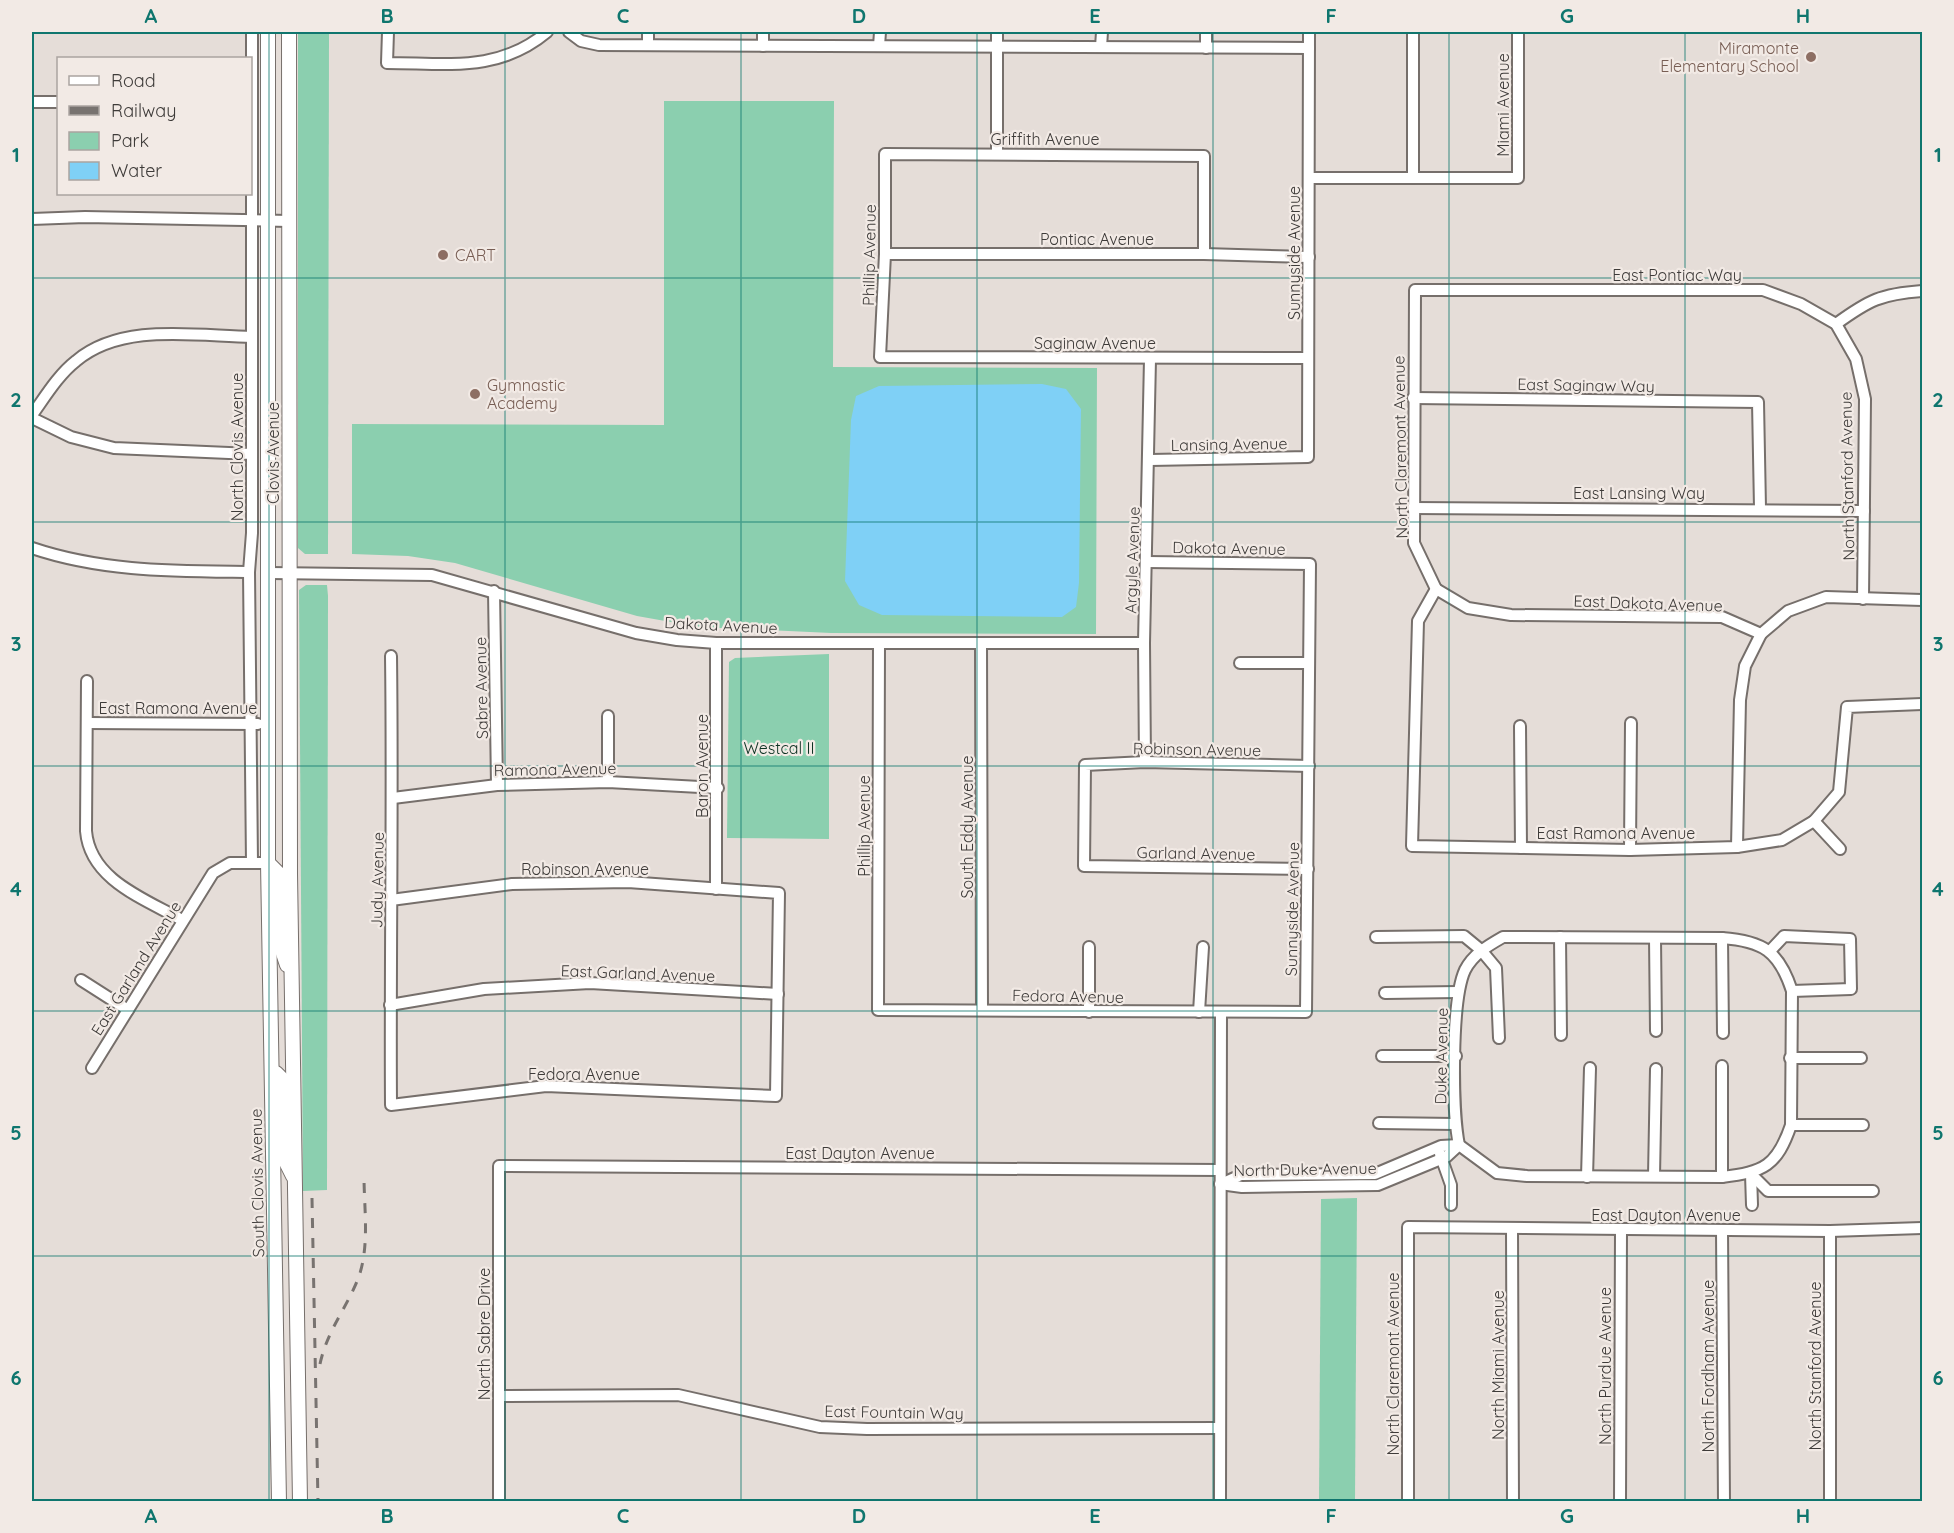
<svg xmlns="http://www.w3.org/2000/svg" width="1954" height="1533" font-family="Quicksand,sans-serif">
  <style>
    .green { fill: #8bcfaf }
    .water { fill: #7fd0f6 }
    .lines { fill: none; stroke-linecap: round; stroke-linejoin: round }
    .minor-casing { stroke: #766f6b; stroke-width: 14 }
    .major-casing { stroke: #766f6b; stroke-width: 16 }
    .minor { stroke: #fff; stroke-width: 10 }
    .major { stroke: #fff; stroke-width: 14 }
    .rail { stroke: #787370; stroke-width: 3; stroke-dasharray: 10 10; stroke-linecap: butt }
    .grid { fill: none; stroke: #0f766e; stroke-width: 1.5; stroke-opacity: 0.55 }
    .education-dot { fill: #8d6e63; stroke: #f2eae5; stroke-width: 2 }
    .labels { text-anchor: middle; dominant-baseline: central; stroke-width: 4.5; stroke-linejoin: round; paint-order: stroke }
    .education-label { font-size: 16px; fill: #785e54; stroke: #f2eae5; text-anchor: start }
    .street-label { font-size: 16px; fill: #3e3b39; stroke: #f2eae5 }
    .park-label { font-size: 16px; fill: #0d3223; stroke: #f2eae5 }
    .neatline { fill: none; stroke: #0f766e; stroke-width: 2 }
    .grid-label { font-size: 20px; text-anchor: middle; font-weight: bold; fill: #0f766e }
  </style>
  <rect width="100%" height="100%" fill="#e5ddd8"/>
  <g class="green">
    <path d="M298,32H329L328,554H305L298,548Z"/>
    <path d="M664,101H834L833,367L1097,368L1096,634L831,633L699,627L637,616L455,563L408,556L352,554V424L664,425Z"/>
    <path d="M306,585H327L328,596L327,1190L303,1191L299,590Z"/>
    <path d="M829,654V839L727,838L729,662L735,658Z"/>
    <path d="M1357,1198L1355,1501H1319L1321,1199Z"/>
  </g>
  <path class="water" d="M1042,384L1066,389L1081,409L1079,583L1076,607L1062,617L882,615L859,605L845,581L851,420L856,396L879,386Z"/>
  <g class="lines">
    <defs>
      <g id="minor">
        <path d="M252,32V533L249,572L252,863"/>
        <path d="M388,32L387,63C447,63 498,73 547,32"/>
        <path d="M569,32L581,41L599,45L1309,48"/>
        <path d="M648,32V45"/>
        <path d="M763,32V46"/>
        <path d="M997,32V154"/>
        <path d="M879,46L880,32"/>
        <path d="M1101,47L1102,32"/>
        <path d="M1206,48V32"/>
        <path d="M32,102H58"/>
        <path d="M1309,178H1518V32"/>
        <path d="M1413,178V32"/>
        <path d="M32,219L85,217L289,221"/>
        <path d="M885,254H1204L1309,257"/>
        <path d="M1204,254V156L885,154V254L880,357L1308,358"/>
        <path d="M1836,324C1869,300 1881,294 1922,291"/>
        <path d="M1413,398L1758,402L1760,508"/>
        <path d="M32,415C45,397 58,375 76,361C122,322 196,336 252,337"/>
        <path d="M32,418L71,437L114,448L252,454"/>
        <path d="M1150,460L1308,457L1309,32"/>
        <path d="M1413,508L1864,511"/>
        <path d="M32,548C103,572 175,571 249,572"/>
        <path d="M269,573L432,575L636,633L677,640L716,643H1144"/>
        <path d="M1436,589L1414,543L1415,290H1763L1801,304L1836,324L1856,359L1865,399L1863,599"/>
        <path d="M1436,589L1418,621L1412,846L1630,850L1737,847L1782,840L1814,821L1839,792L1847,707L1922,704"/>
        <path d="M1436,589L1468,608L1511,615L1722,617L1761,634L1788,611L1826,597L1922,600"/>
        <path d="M494,591L497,785"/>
        <path d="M879,643L878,1010L1306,1012L1310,564L1147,562"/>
        <path d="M981,644L982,1010"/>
        <path d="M391,656C393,806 390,955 391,1105L546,1086L776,1096L779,893L628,882L512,884L391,900"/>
        <path d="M1240,663H1309"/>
        <path d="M87,681L86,831C90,880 145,899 182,920"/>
        <path d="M608,716V782"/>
        <path d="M87,723L258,724"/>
        <path d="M1520,726L1521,848"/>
        <path d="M1145,762L1144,643L1150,359"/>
        <path d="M393,798L497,785L608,782L718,788"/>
        <path d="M1814,821L1840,849"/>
        <path d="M1737,847L1740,700L1745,666L1761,634"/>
        <path d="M1630,850L1631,723"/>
        <path d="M1308,869L1084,866L1085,765L1145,762L1309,766"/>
        <path d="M716,889V643"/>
        <path d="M1376,937L1464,936L1481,950L1496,968L1499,1038"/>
        <path d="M1503,937L1722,938C1763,941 1779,951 1792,991L1791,1125C1777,1166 1764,1172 1722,1177L1527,1176L1497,1173L1459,1145C1452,1111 1451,1000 1465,970C1473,954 1489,945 1503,937Z"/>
        <path d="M1560,937L1561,1035"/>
        <path d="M1655,938L1656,1031"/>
        <path d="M1722,938L1723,1033"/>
        <path d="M1089,947V1012"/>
        <path d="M1770,951L1784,936L1850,939L1851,989L1792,991"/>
        <path d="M81,980L128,1010"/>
        <path d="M1385,993L1458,992"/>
        <path d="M390,1005L484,989L590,983L778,994"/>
        <path d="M1199,1012L1203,947"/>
        <path d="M1382,1056H1456"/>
        <path d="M1790,1058H1861"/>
        <path d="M1722,1066V1177"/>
        <path d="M92,1068L213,873L230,863H268"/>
        <path d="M1379,1123L1455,1124"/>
        <path d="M1791,1125H1863"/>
        <path d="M1440,1154L1451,1185V1205"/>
        <path d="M1751,1174L1768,1191H1873"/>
        <path d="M1751,1174L1752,1205"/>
        <path d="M1654,1176L1656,1069"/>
        <path d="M1587,1177L1590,1068"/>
        <path d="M1220,1184L1242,1187L1378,1185L1446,1157L1459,1145"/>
        <path d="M1221,1184L1241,1175L1375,1174L1441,1146L1459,1145"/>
        <path d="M1512,1229L1513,1502"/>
        <path d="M1722,1230L1724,1502"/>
        <path d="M1830,1231V1502"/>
        <path d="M500,1396L678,1395L820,1427L867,1429L1220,1428"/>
        <path d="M499,1502V1166L1220,1170"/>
        <path d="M1220,1502L1221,1013"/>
        <path d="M1408,1502V1227L1830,1231L1922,1228"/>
        <path d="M1620,1502L1621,1230"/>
      </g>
      <g id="major">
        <path d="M268,32V863L279,1502"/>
        <path d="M289,32L290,874L300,1502"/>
        <path d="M268,863L279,874L282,950L287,965"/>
        <path d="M272,1072L276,1073L282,1079L284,1158L293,1176"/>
      </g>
    </defs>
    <use href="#minor" class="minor-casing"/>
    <use href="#major" class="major-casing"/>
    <use href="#minor" class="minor"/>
    <use href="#major" class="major"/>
    <g class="rail">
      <path d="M312,1198L318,1502"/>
      <path d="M320,1364C327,1331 346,1309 358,1279C370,1247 364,1209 364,1176"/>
    </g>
  </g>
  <path class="grid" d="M269,32V1502M505,32V1502M741,32V1502M977,32V1502M1213,32V1502M1449,32V1502M1685,32V1502M32,278H1922M32,522H1922M32,766H1922M32,1011H1922M32,1256H1922"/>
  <g class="education-dot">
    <circle cx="1811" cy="57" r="6"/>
    <circle cx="443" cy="255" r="6"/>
    <circle cx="475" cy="394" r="6"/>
  </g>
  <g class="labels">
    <g class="education-label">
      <text x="1799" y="48" text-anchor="end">Miramonte<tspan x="1799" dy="18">Elementary School</tspan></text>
      <text x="455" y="255">CART</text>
      <text x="487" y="385">Gymnastic<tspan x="487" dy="18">Academy</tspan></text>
    </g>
    <g class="street-label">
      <text transform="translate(1503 105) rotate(-90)">Miami Avenue</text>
      <text x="1045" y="139">Griffith Avenue</text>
      <text x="1097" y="239">Pontiac Avenue</text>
      <text transform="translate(1294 253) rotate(-90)">Sunnyside Avenue</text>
      <text transform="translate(869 255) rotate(-89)">Phillip Avenue</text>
      <text x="1677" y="275">East Pontiac Way</text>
      <text x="1095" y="343">Saginaw Avenue</text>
      <text transform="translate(1586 385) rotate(1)">East Saginaw Way</text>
      <text transform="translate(1229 444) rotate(-1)">Lansing Avenue</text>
      <text transform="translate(237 447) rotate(-90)">North Clovis Avenue</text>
      <text transform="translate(1400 447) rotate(-91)">North Claremont Avenue</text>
      <text transform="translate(273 453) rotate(-90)">Clovis Avenue</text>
      <text transform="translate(1847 476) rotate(-91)">North Stanford Avenue</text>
      <text x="1639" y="493">East Lansing Way</text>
      <text transform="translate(1229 548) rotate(1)">Dakota Avenue</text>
      <text transform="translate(1132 560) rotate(-88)">Argyle Avenue</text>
      <text transform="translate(1648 603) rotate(2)">East Dakota Avenue</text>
      <text transform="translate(721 625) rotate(3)">Dakota Avenue</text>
      <text transform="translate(481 688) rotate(-91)">Sabre Avenue</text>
      <text x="178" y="708">East Ramona Avenue</text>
      <text transform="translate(1197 749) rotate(1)">Robinson Avenue</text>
      <text transform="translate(702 766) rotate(-90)">Baron Avenue</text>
      <text transform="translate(555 769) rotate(-1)">Ramona Avenue</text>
      <text transform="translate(864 826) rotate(-90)">Phillip Avenue</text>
      <text transform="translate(967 827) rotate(-90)">South Eddy Avenue</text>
      <text x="1616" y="833">East Ramona Avenue</text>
      <text transform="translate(1196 853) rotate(1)">Garland Avenue</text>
      <text x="585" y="869">Robinson Avenue</text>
      <text transform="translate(377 880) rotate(-89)">Judy Avenue</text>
      <text transform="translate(1292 909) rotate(-89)">Sunnyside Avenue</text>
      <text transform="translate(136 968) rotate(-58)">East Garland Avenue</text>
      <text transform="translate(638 973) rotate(2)">East Garland Avenue</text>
      <text transform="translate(1068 996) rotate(1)">Fedora Avenue</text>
      <text transform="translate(1441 1056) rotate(-89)">Duke Avenue</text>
      <text x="584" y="1074">Fedora Avenue</text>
      <text x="860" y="1153">East Dayton Avenue</text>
      <text transform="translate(1305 1169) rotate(-1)">North Duke Avenue</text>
      <text transform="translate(257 1183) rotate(-91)">South Clovis Avenue</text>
      <text x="1666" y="1215">East Dayton Avenue</text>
      <text transform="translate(484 1334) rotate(-90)">North Sabre Drive</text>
      <text transform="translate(1393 1364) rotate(-90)">North Claremont Avenue</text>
      <text transform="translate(1498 1365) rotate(-90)">North Miami Avenue</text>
      <text transform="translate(1605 1366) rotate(-90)">North Purdue Avenue</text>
      <text transform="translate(1708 1366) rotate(-90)">North Fordham Avenue</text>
      <text transform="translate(1815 1366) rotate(-90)">North Stanford Avenue</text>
      <text transform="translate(894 1412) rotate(1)">East Fountain Way</text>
    </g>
    <g class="park-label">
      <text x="779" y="748">Westcal II</text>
    </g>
  </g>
  <rect width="1954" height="1533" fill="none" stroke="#f2eae5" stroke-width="66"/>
  <rect x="57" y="57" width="195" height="138" fill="#f2eae5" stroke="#aaa4a0" stroke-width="1.5"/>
  <rect x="69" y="76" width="30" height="9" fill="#ffffff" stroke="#aaa4a0" stroke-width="1.5"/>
  <text x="111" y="87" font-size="18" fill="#3e3b39">Road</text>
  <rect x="69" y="106" width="30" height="9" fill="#787370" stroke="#aaa4a0" stroke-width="1.5"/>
  <text x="111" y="117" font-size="18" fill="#3e3b39">Railway</text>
  <rect x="69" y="132" width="30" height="18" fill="#8bcfaf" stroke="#aaa4a0" stroke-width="1.5"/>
  <text x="111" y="147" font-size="18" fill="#3e3b39">Park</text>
  <rect x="69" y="162" width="30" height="18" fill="#7fd0f6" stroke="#aaa4a0" stroke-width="1.5"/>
  <text x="111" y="177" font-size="18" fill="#3e3b39">Water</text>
  <rect x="33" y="33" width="1888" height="1467" class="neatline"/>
  <g class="grid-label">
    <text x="151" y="23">A</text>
    <text x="387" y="23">B</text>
    <text x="623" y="23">C</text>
    <text x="859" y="23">D</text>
    <text x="1095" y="23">E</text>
    <text x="1331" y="23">F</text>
    <text x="1567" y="23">G</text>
    <text x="1803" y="23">H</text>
    <text x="16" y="162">1</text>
    <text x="1938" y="162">1</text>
    <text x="16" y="407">2</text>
    <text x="1938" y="407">2</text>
    <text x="16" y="651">3</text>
    <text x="1938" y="651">3</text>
    <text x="16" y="896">4</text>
    <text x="1938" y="896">4</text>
    <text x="16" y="1140">5</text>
    <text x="1938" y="1140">5</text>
    <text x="16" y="1385">6</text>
    <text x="1938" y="1385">6</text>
    <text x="151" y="1523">A</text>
    <text x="387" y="1523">B</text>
    <text x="623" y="1523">C</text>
    <text x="859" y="1523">D</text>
    <text x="1095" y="1523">E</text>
    <text x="1331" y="1523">F</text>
    <text x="1567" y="1523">G</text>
    <text x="1803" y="1523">H</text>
  </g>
</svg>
